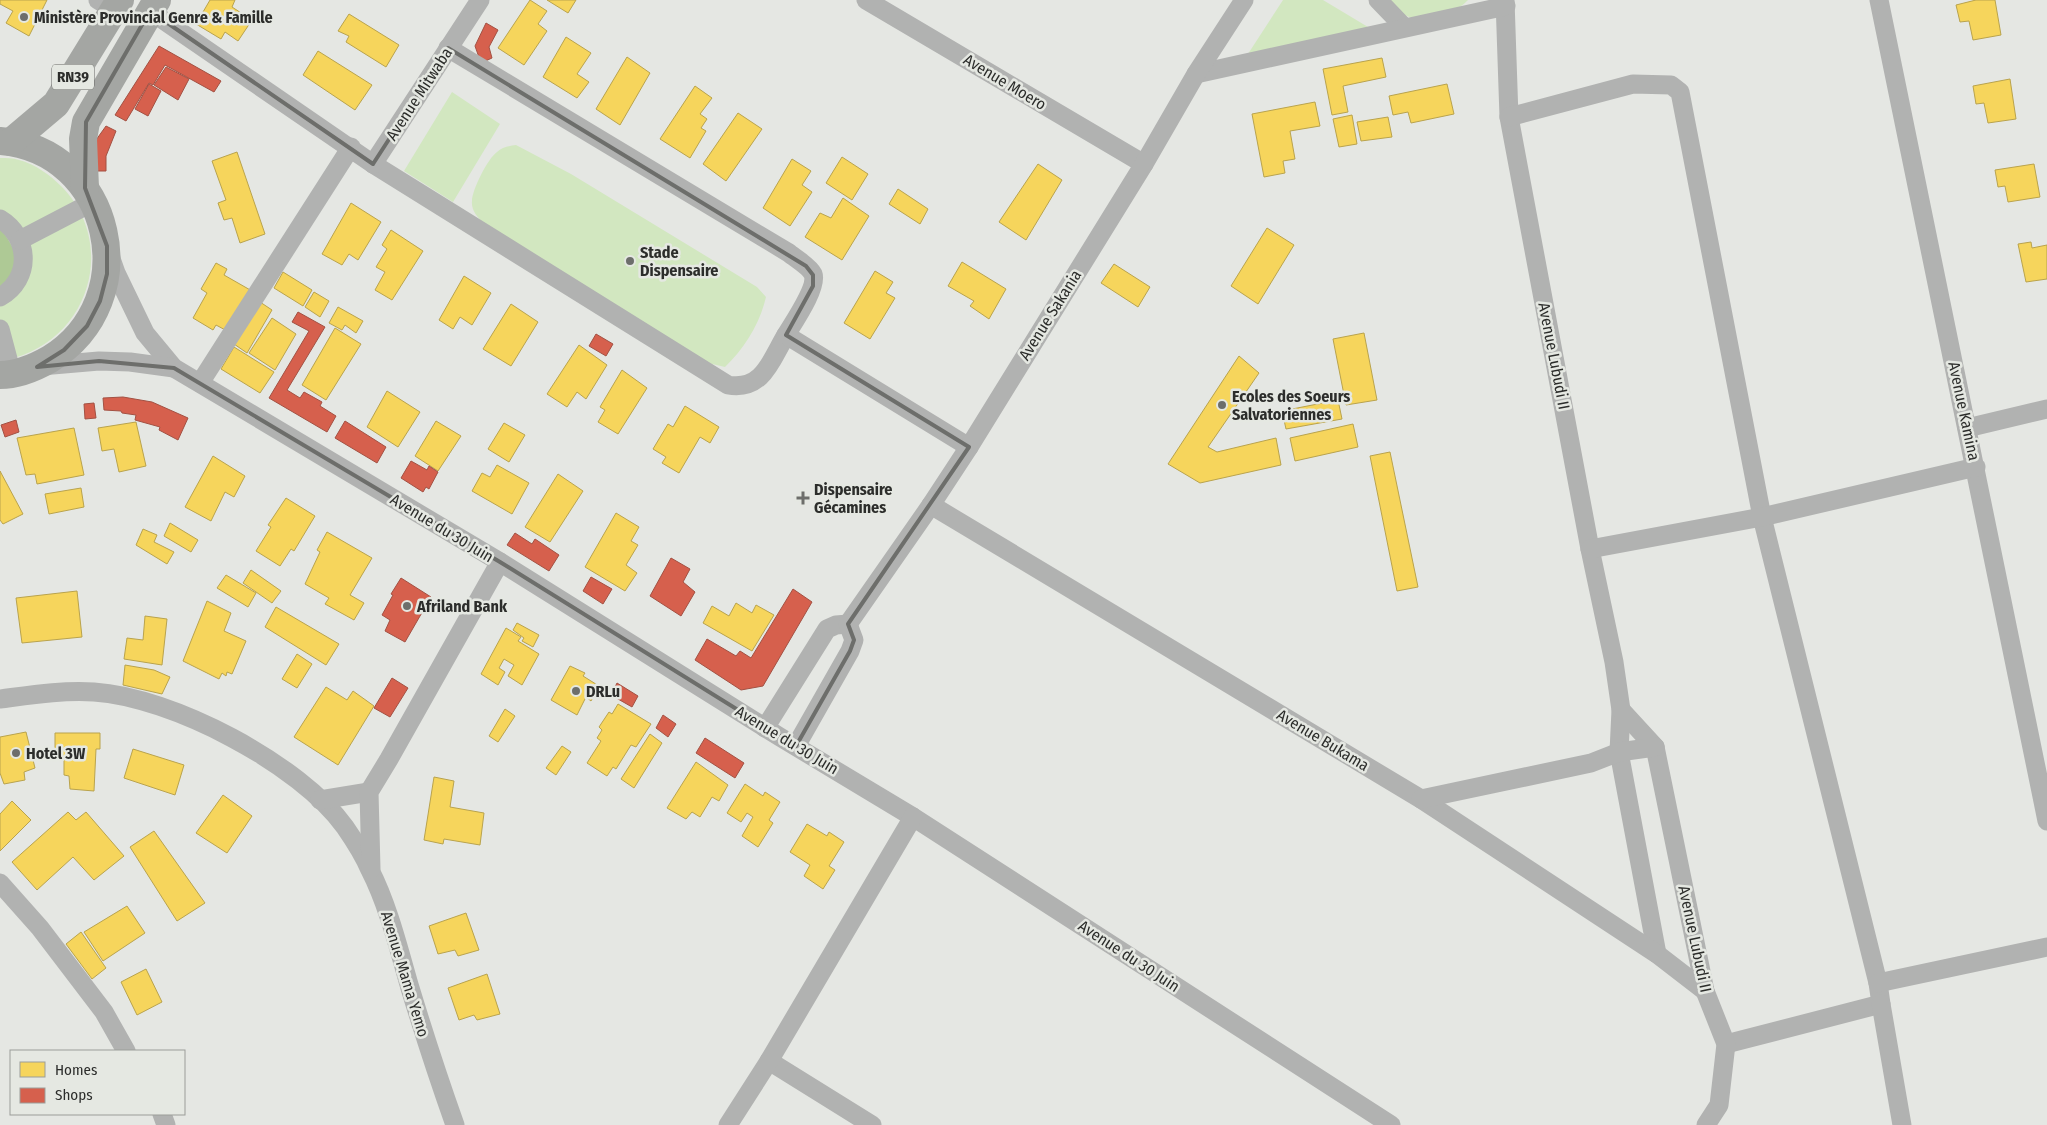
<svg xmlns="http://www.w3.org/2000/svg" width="2047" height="1125" font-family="'Fira Sans Condensed',sans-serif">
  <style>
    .green { fill: #d2e7c0 }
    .water { fill: #aec995 }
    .homes { fill: #f6d55c; stroke: #b9a34d }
    .shops { fill: #d6604d; stroke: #a35143 }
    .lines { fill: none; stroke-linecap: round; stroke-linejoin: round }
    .minor { stroke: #b1b2b1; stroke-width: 19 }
    .highway { stroke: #a4a6a3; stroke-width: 28 }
    .marked { fill: none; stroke: #6d6e6b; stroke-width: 4; stroke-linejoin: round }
    .poi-dot { fill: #6d6e6b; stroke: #e5e8e2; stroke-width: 2 }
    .labels { text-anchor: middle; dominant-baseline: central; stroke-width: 5; stroke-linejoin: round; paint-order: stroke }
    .shield { fill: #e5e8e2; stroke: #646562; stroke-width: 1 }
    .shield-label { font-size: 15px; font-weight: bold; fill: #2c2d2b }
    .poi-label { font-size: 16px; font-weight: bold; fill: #2c2d2b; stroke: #e5e8e2; text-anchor: start }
    .street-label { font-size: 16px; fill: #2c2d2b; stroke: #e5e8e2 }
  </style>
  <rect width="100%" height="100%" fill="#e5e7e3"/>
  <g class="green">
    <path d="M1283,0H1323L1373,30L1246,57Z"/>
    <path d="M1389,0H1468C1456,13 1423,26 1407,16C1400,13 1395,5 1389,0Z"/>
    <path d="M452,92L500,124L453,202L404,171Z"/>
    <path d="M516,145L571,174L757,287L766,297C760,323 745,348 725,367L708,363L482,222C477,216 471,210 472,201C472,190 488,158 497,152C502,147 509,146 516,145Z"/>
    <path d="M0,158C6,158 13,158 19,160C35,164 50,175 61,186C115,240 93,329 23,355C16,358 7,358 0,359Z"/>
  </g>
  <path class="water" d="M0,227C19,256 23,260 0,289Z"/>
  <g class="homes">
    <path d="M0,0H47L29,36L6,23L13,11L0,4Z"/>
    <path d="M210,0H235L232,7L252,20L238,41L225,32L221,39L196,24Z"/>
    <path d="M530,0L547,11L538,24L547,31L524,65L498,48Z"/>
    <path d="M547,0H576L568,13Z"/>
    <path d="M1976,0H1995L2001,35L1973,40L1969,21L1960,22L1956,5Z"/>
    <path d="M349,14L399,45L386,67L346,42L349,36L338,31Z"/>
    <path d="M566,37L591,53L577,74L589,82L577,98L543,77Z"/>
    <path d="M318,51L372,85L355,110L303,75Z"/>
    <path d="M627,57L650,73L620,125L596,109Z"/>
    <path d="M1382,58L1386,77L1343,86L1348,112L1332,115L1323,69Z"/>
    <path d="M2010,79L2016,119L1988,123L1984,103L1976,104L1973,86Z"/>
    <path d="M1447,84L1454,114L1411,123L1408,112L1393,115L1389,96Z"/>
    <path d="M695,86L712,98L700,114L707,119L701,128L706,131L690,158L660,139Z"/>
    <path d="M1315,102L1320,126L1290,131L1295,159L1283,161L1285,173L1264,177L1252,114Z"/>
    <path d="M738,113L762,129L726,181L703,164Z"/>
    <path d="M1352,115L1357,144L1339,147L1333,119Z"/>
    <path d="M1388,117L1392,137L1361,141L1357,122Z"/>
    <path d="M237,152L265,234L240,243L232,218L224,220L218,203L226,200L212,161Z"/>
    <path d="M842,157L868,174L852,200L826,183Z"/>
    <path d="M792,159L811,171L802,185L812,192L790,226L763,208Z"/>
    <path d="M1038,164L1062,180L1026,240L999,222Z"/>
    <path d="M2034,164L2040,197L2008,202L2005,186L1998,187L1995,170Z"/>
    <path d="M898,189L928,209L920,224L889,204Z"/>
    <path d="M843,198L869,216L842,260L805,237L820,213L831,218Z"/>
    <path d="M351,203L381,222L358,260L349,254L342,265L322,254Z"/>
    <path d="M1267,228L1294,245L1258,304L1231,286Z"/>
    <path d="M391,230L423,251L392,300L375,290L385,272L376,267L387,249L382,245Z"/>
    <path d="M2031,242L2032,248L2047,245V279L2026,282L2018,244Z"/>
    <path d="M962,262L1006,289L989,319L970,306L974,301L948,286Z"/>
    <path d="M216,263L227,269L224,275L252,291L229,332L216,325L213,330L193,318L207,293L201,289Z"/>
    <path d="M1114,264L1150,287L1138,307L1101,283Z"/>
    <path d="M875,271L893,282L886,293L895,298L870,339L844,323Z"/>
    <path d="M283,272L312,290L303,306L274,288Z"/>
    <path d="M464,276L491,293L472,325L460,317L453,329L439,320Z"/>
    <path d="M314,292L329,301L320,317L305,307Z"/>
    <path d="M260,302L272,310L247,353L234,344Z"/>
    <path d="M511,304L538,322L511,366L483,349Z"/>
    <path d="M338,307L363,321L356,333L345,325L342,330L329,323Z"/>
    <path d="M272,318L296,334L275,370L249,353Z"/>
    <path d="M335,328L361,344L326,400L302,385Z"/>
    <path d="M1364,333L1377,400L1346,405L1333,339Z"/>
    <path d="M579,345L607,365L586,399L577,392L567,407L547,394Z"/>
    <path d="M234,347L274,372L260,393L221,369Z"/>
    <path d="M1239,356L1259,373L1208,447L1217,452L1276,438L1281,465L1200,483L1168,464Z"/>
    <path d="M622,370L647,388L618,434L598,422L605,410L600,407Z"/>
    <path d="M387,391L420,412L398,447L367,427Z"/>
    <path d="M1338,400L1342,419L1286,429L1282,411Z"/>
    <path d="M685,406L719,427L710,443L700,437L679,473L662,463L666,457L653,449L668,424L673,427Z"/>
    <path d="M436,421L461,436L438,471L415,456Z"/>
    <path d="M136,422L146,466L119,472L114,449L102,451L98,428Z"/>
    <path d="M504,423L525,435L509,462L488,449Z"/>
    <path d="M1353,424L1358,447L1295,461L1290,438Z"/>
    <path d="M74,428L84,475L37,484L35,474L26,475L17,438Z"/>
    <path d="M1390,452L1418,587L1397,591L1370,456Z"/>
    <path d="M213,456L245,476L234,497L225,492L211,521L185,507Z"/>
    <path d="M497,465L529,483L512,514L472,491L482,473L490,477Z"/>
    <path d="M0,471L23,514L3,524L0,520Z"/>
    <path d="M558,474L583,491L550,542L525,527Z"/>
    <path d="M81,488L84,507L49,514L45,494Z"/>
    <path d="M286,498L315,516L294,551L291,549L280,566L256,551L271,527L268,525Z"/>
    <path d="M616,513L639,527L631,541L638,545L626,565L637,573L625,591L585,567Z"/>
    <path d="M170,523L198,540L191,552L164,536Z"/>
    <path d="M143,529L157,535L154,542L174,552L167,564L136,545Z"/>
    <path d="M327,532L372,558L350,595L364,603L354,620L325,604L329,598L305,584L320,552L317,550Z"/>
    <path d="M251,570L281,591L272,603L243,583Z"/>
    <path d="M226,575L256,593L248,607L217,588Z"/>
    <path d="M77,591L82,637L22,643L16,598Z"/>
    <path d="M207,601L231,613L224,631L246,641L232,674L227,672L226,676L222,673L219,679L183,661Z"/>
    <path d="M736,603L752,613L756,605L774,615L752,651L703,623L712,606L729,616Z"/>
    <path d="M276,607L339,644L326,665L265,627Z"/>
    <path d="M145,616L167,619L162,665L124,659L127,638L143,640Z"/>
    <path d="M517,623L539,635L533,647L522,641L524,638L513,630Z"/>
    <path d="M506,628L521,637L518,641L539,654L522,685L508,676L514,665L504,659L499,668L505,672L498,685L481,674Z"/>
    <path d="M297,654L312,664L297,688L282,679Z"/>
    <path d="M125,665L154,670L170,677L162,694L123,685Z"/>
    <path d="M570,666L585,673L583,676L599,686L591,701L586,697L577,715L551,700Z"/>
    <path d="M326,687L347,700L353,691L374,706L338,765L294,737Z"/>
    <path d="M618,704L651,724L636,747L631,745L616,769L613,767L607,776L587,763L601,741L597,738L602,730L599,727L609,712L612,714Z"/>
    <path d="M505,709L515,716L498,742L489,736Z"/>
    <path d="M26,732L35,768L24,772L25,780L4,784L0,773V737Z"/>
    <path d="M55,733H100V749H96L94,791L70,789L69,776L64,775V759L55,758Z"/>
    <path d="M650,734L662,743L634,788L621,779Z"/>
    <path d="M562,746L571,752L556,775L546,768Z"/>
    <path d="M133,749L184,765L175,795L124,778Z"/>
    <path d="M696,762L728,785L719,801L712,797L700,817L692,812L686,819L667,808Z"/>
    <path d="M434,777L454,781L450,807L484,813L480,845L444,839L443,844L424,840Z"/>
    <path d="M745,784L763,796L765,792L780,802L769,820L773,823L758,847L742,836L753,817L747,813L741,822L727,813Z"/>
    <path d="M223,795L252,816L227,853L196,833Z"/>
    <path d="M12,801L31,820L0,851V814Z"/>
    <path d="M68,812L76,820L86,812L124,856L94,880L73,857L37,890L12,862Z"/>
    <path d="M807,824L827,836L829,832L844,842L829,866L835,870L823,889L804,876L810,865L790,852Z"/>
    <path d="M154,831L205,903L177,921L130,847Z"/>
    <path d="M127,906L145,933L103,961L84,932Z"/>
    <path d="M466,913L479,950L458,956L455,950L438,954L429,926Z"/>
    <path d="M81,932L106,968L92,979L66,944Z"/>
    <path d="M146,969L162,1002L137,1015L121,982Z"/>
    <path d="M487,974L500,1014L477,1020L474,1015L459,1020L448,988Z"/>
  </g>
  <g class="shops">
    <path d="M486,23L498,30L489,47L492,58L481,63L475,46Z"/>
    <path d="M159,46L221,81L214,92L165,65L153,85L149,83L126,121L115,115Z"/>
    <path d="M166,67L189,79L178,100L154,85Z"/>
    <path d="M149,84L161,91L148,116L135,109Z"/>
    <path d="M106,126L116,131L106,156V171H95L96,140Z"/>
    <path d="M298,312L325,327L287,390L300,398L304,392L322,402L320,406L336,416L327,432L269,398L309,331L292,322Z"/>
    <path d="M596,334L613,344L606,356L589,346Z"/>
    <path d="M123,397L152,402L188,418L178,440L159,430L160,427L135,420L136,415L122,413L121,411L104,410L103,398Z"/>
    <path d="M94,403L96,418L85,419L84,404Z"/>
    <path d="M16,420L19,432L5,437L1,425Z"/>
    <path d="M345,421L386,447L377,463L335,438Z"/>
    <path d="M411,461L427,470L429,466L438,472L429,489L426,487L423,492L401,478Z"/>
    <path d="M515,533L532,544L535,539L559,555L549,571L507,545Z"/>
    <path d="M671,558L690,569L683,582L695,592L681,616L650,596Z"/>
    <path d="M591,577L612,589L603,604L583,591Z"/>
    <path d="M401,578L431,597L405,642L385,631L390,620L382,615L393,595L391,594Z"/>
    <path d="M793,589L812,602L763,686L741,690L695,660L707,639L736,656L740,651L751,658Z"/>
    <path d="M392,678L408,688L390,717L374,708Z"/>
    <path d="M617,683L638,696L632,707L611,695Z"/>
    <path d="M663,715L676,724L668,737L656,728Z"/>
    <path d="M705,738L744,763L735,778L696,753Z"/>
  </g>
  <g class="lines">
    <g class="minor">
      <path d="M98,0L114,10"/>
      <path d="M866,0L1144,164"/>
      <path d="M1378,0L1404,27"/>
      <path d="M1505,0L1509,117L1590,549L1614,662L1621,710L1619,752L1657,954"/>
      <path d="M1879,0L2047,821"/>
      <path d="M150,11L373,164L728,385C763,391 771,360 786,335"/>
      <path d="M448,48L789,253C796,259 809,266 813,274C818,287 793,323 786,335L969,447"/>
      <path d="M1196,74L1506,6"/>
      <path d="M1509,117L1633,84L1671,85L1680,92L1762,517L1878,983L1881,1004L1726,1044"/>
      <path d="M373,164L480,0"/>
      <path d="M0,219C30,237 32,279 0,297"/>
      <path d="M20,240L93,202"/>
      <path d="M109,253L116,273L145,333L174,368L500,562L780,737L913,817L1391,1125"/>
      <path d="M0,329L12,374"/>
      <path d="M41,366L99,361L130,362L174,368"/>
      <path d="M200,383L351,147"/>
      <path d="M1967,428L2047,409"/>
      <path d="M931,505L1421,799L1657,954L1705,991"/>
      <path d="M1590,549L1762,517L1976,467"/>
      <path d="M848,624L931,505L969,447L1144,164L1196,74L1244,0"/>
      <path d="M0,699C31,695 62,690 94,692C172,697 300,764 345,827C354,840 364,856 370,870C388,905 399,950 410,988C424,1034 439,1080 455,1125"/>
      <path d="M1621,710L1655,747"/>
      <path d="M765,728L827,629L836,625L848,624"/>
      <path d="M796,746L850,651L854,640L848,624"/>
      <path d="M1655,747L1705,991L1726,1044L1719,1105L1706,1125"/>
      <path d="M1421,799L1591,763L1619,752L1655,747"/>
      <path d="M320,800L369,792"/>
      <path d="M371,869L369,792L389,759L500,562"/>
      <path d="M0,883L40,928L104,1012L126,1051"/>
      <path d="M1878,983L2047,947"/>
      <path d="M1881,1004L1902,1125"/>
      <path d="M769,1061L872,1125"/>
      <path d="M162,1114L166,1125"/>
      <path d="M728,1125L769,1061L913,817"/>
    </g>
    <g class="highway">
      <path d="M0,141C113,150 146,300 50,359C36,367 17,375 0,375"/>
      <path d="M11,142L56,104L120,0"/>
      <path d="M85,188L83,139L86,122L157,0"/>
    </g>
  </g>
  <path class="marked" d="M150,11L373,164L448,48L806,266L813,275V286L786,335L969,447L848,624L854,640L850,651L796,746L500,562L174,368L99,361L37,367L64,350L87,326L100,301L107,274V246L85,188L86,122Z"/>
  <g class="poi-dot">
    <circle cx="24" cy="17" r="5"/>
    <circle cx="630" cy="261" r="5"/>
    <circle cx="1222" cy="405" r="5"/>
    <path d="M800.5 490.5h5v5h5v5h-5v5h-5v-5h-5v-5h5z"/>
    <circle cx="407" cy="606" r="5"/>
    <circle cx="576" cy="691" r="5"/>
    <circle cx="16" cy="753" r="5"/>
  </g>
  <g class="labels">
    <rect class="shield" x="52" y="64.5" width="42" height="25" rx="4"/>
    <g class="shield-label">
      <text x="73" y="77">RN39</text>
    </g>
    <g class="poi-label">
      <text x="34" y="17">Ministère Provincial Genre &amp; Famille</text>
      <text x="640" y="252">Stade<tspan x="640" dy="18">Dispensaire</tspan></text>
      <text x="1232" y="396">Ecoles des Soeurs<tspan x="1232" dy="18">Salvatoriennes</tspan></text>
      <text x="814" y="489">Dispensaire<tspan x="814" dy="18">Gécamines</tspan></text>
      <text x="417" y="606">Afriland Bank</text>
      <text x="586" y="691">DRLu</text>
      <text x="26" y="753">Hotel 3W</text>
    </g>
    <g class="street-label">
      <text transform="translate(1005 82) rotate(31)">Avenue Moero</text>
      <text transform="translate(419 94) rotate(-57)">Avenue Mitwaba</text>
      <text transform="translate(1050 315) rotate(-58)">Avenue Sakania</text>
      <text transform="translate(1554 356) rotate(79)">Avenue Lubudi II</text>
      <text transform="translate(1964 411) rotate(78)">Avenue Kamina</text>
      <text transform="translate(442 528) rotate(31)">Avenue du 30 Juin</text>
      <text transform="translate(787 740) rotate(31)">Avenue du 30 Juin</text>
      <text transform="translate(1323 740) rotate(31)">Avenue Bukama</text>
      <text transform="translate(1695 939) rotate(78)">Avenue Lubudi II</text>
      <text transform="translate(1129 956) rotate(33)">Avenue du 30 Juin</text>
      <text transform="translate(405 974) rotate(73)">Avenue Mama Yemo</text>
    </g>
  </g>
  <rect x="10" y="1050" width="175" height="65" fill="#e5e8e2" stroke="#9b9d99"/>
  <rect x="20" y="1062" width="25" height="15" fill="#f6d55c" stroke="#9b9d99"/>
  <text x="55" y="1075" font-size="15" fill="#2c2d2b">Homes</text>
  <rect x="20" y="1088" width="25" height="15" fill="#d6604d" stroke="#9b9d99"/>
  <text x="55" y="1100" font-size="15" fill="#2c2d2b">Shops</text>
</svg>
